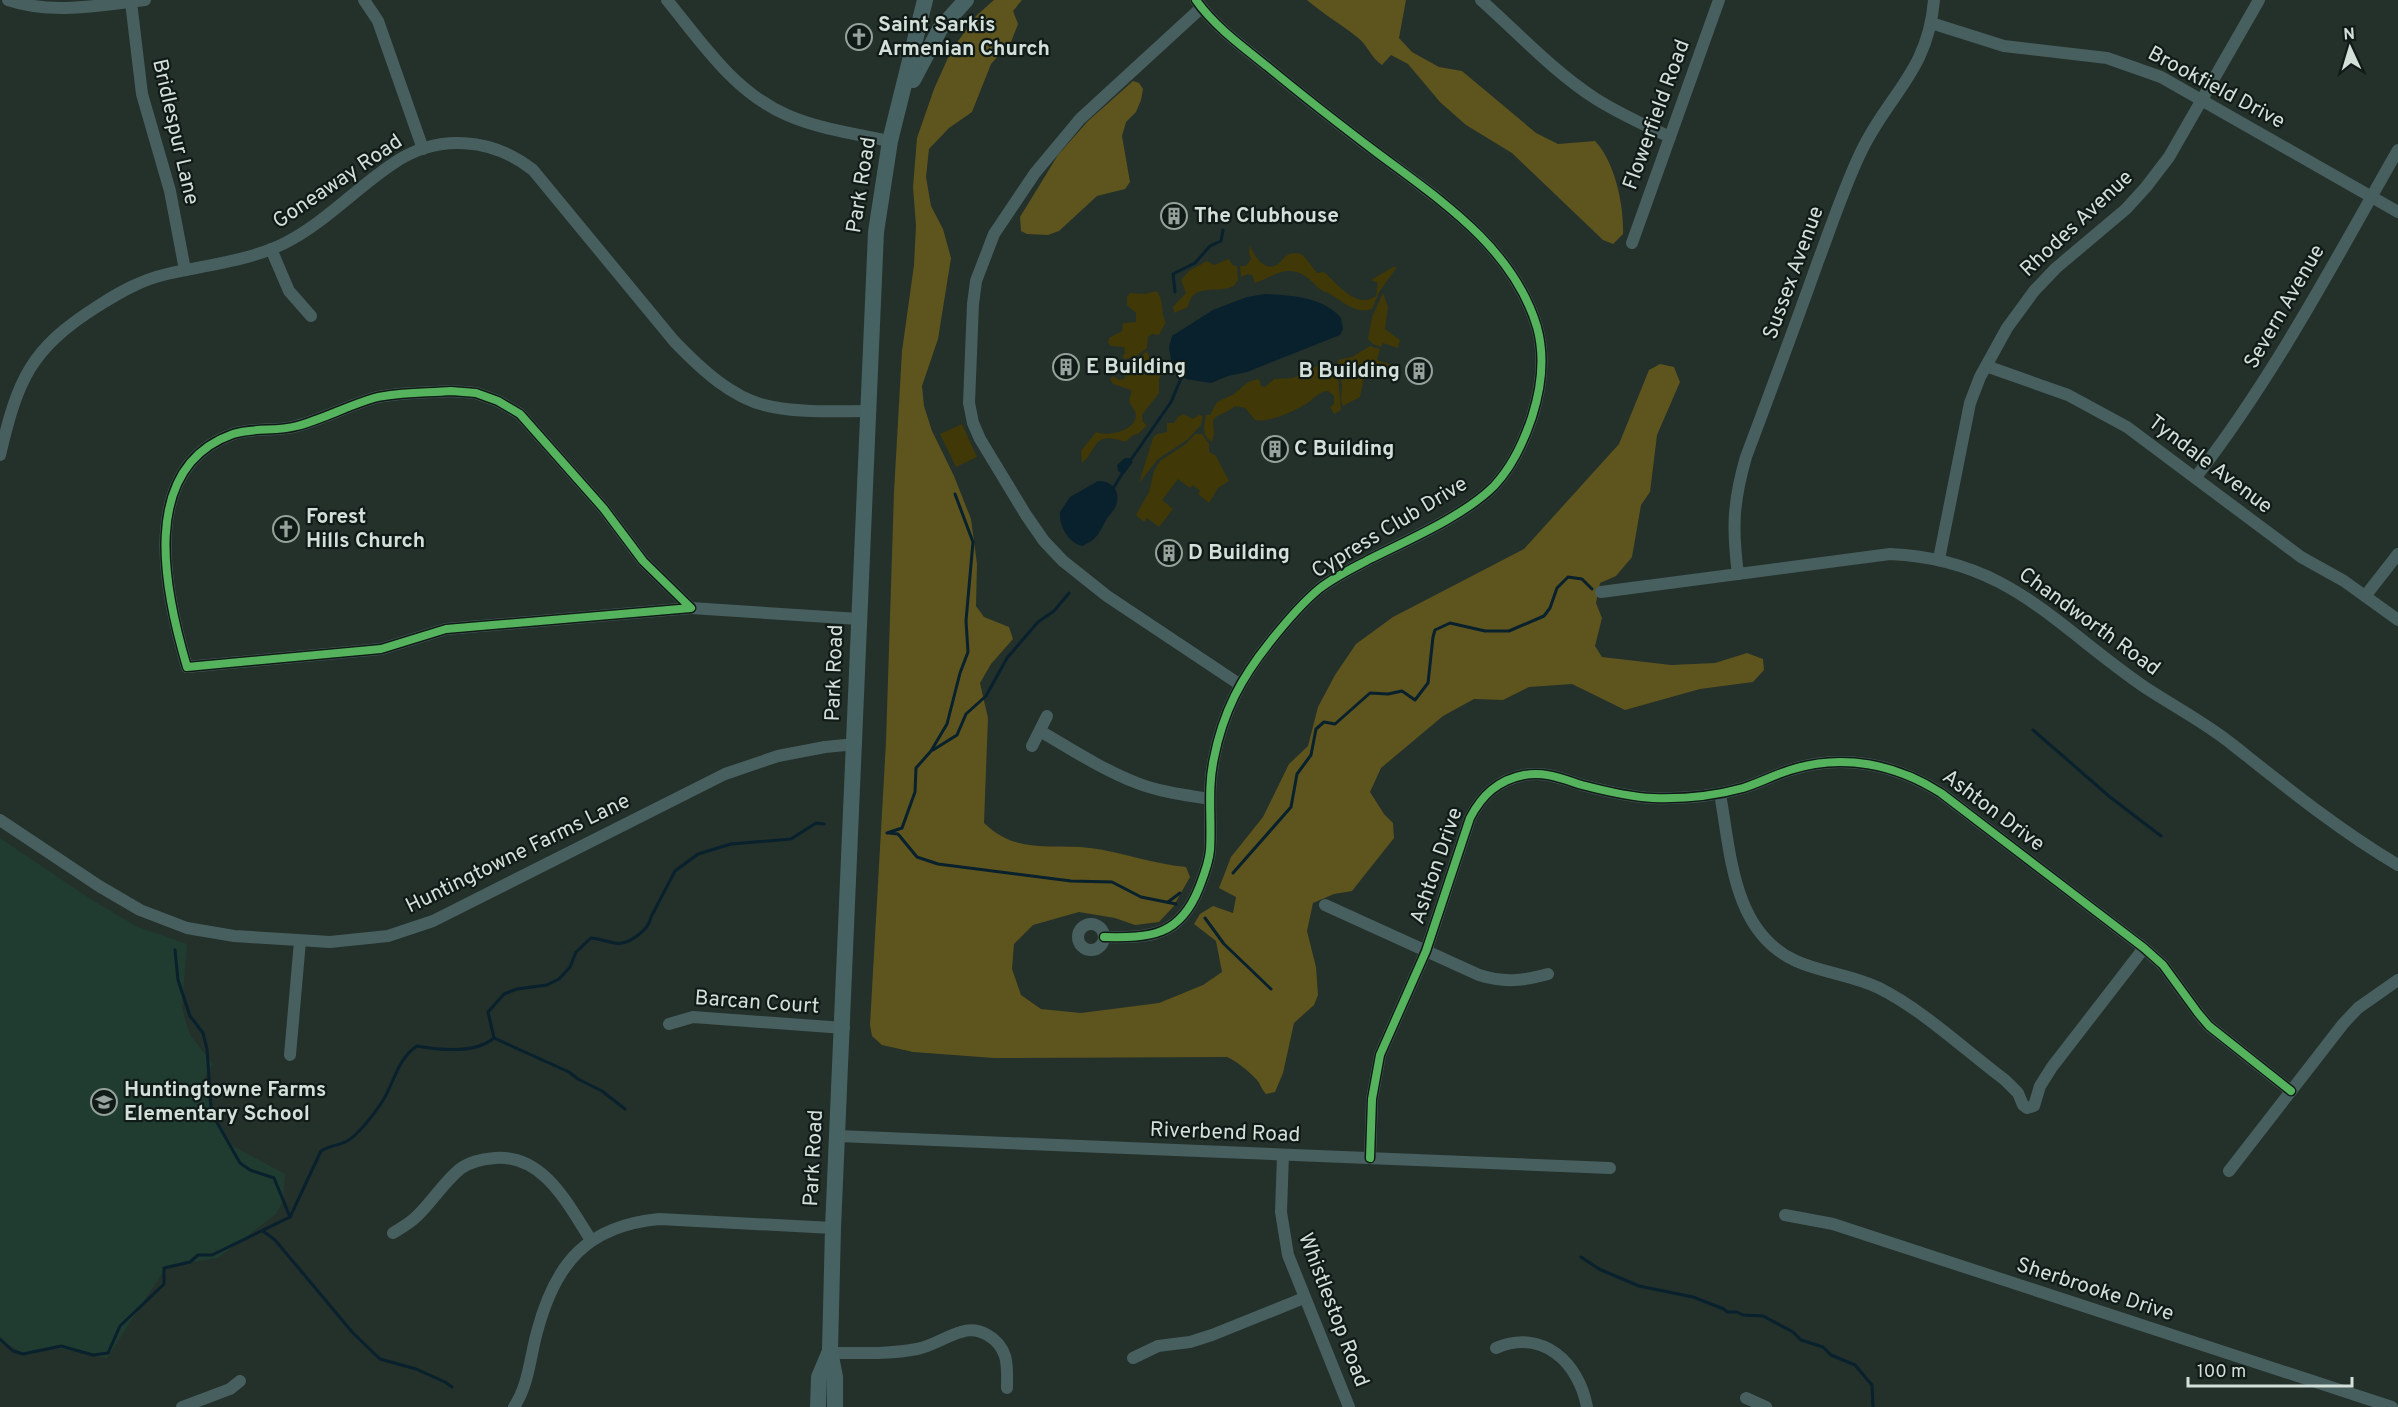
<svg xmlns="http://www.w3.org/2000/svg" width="2398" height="1407" font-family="Overpass,sans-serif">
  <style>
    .built { fill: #203c30 }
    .green { fill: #403806 }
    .forest { fill: #5e541e }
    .water { fill: #08212d }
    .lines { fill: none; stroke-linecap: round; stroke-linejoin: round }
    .stream { stroke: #08212d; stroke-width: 3 }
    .street { stroke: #475f5e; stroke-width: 12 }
    .secondary { stroke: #476262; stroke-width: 16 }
    .cycleway-casing { stroke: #101a16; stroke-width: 11 }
    .cycleway { stroke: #56b35d; stroke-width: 8 }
    .labels { text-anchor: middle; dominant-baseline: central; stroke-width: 4.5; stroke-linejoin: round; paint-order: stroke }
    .poi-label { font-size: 21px; font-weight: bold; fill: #d3e0d9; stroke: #101a16; text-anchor: start }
    .street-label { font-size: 21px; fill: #d3e0d9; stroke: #101a16 }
  </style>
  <rect width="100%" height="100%" fill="#24302a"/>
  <path class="built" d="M0,838L92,900L138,927L187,944L182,1008L190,1035L213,1064L202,1082L216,1122L233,1146L285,1174L283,1201L276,1214L218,1258L167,1266L107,1358L57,1348L27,1355L0,1340Z"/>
  <g class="green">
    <path d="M1250,245C1253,254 1265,274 1278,264C1282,261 1284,256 1289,254C1294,252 1298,253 1303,255L1317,273L1324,272C1337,283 1356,310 1376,296L1378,283L1371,280L1393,267H1397L1379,292L1372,309C1355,315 1343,301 1330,294C1327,292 1324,292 1321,290C1311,282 1306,272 1290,271C1276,271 1268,279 1255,283L1252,275L1248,274L1241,277L1240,266H1246L1251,259L1249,253Z"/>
    <path d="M1229,259L1232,265L1237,266L1238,280L1234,286C1218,294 1192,282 1188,307L1174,313L1173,307L1186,293L1181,280L1189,271L1207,261L1214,265Z"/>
    <path d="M1156,291C1165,299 1160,313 1166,322L1159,335L1152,334L1148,337L1147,348L1135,357L1125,359L1122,357L1125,353L1124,347L1111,346L1108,343L1109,338L1122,331L1123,323L1136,322V313L1127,305V297L1130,293L1145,294Z"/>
    <path d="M1383,293L1388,307L1385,329L1400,340L1398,348L1383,343L1381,347L1373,344L1368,339L1372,317Z"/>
    <path d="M1370,346L1380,349L1377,360L1392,365L1387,380L1374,373H1365L1360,397L1343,406L1341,401L1342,386L1338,360L1352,357Z"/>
    <path d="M1147,351L1150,359L1146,364L1150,366L1157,364L1162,374L1159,378V393L1142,415L1143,422L1147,425L1138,434L1133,435L1125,442C1092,430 1098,450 1082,463L1081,451L1096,432C1107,437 1135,431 1136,416C1136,410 1132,408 1130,403C1128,398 1132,395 1131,390L1113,384L1110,379L1113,376L1119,380L1124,379L1126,374L1123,362L1137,359Z"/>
    <path d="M1323,363L1327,366L1332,365L1338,375L1341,410L1334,414L1330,407L1334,404V396L1328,391C1318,391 1313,401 1304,405C1292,412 1269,423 1255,420L1245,408L1235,406C1226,414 1219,413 1213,420L1214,434L1212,442C1201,434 1204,427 1206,415H1210L1217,402L1234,394L1248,382L1259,379L1261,386L1265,387L1274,379L1293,378Z"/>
    <path d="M1183,414L1193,419L1199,415L1203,416L1201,425L1187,440L1158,459L1139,483L1153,438L1157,434L1167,432V423H1174L1178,417Z"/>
    <path d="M962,424L977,457L956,467L940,434Z"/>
    <path d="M1195,434H1202L1209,444V452L1216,456L1229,481L1218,488L1209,503L1198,494L1200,491L1193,485L1190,488L1178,479L1162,500L1173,509L1159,527L1147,518L1144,522L1136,515L1149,492L1154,471L1160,461L1186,444Z"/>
  </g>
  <g class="forest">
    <path d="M994,0H1022L1013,11L1018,24L1011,42L991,64L972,112L949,128L929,149L926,177L931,206L943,229L951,258L938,339L922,386L924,406L932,431L954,476L971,519L977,564L976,606L984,617L1009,627L1013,639L991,664L980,683L988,718L984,823C1017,855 1050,843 1090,848C1122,852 1153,864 1186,867L1190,877L1173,907L1159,922L1135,925L1115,918L1079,912L1033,925L1014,944L1012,969L1021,995L1041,1009L1081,1013L1159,1003L1203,985L1222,972L1216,941L1194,924L1200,914L1213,906L1233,913L1236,897L1219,888L1231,857L1263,817L1289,764L1308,746L1318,707L1335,675L1356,644L1393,617L1524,549L1619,444L1649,370L1660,364L1674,367L1680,382L1657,435L1650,492L1641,505L1632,557L1616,576L1600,583L1596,603L1602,618L1595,646L1602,657L1671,665L1715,663L1747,653L1763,659L1764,670L1753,682L1700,689L1625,710L1572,684L1529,687L1503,700L1474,699L1443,716L1381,768L1370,792L1384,814L1393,823L1394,838L1352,891L1334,894L1313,903L1307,931L1316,967L1318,995L1314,1005L1294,1023L1283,1073L1275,1092L1266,1094C1261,1089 1260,1082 1255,1078C1247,1070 1238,1062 1227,1057L994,1058L913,1052L882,1045L872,1036L870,1025L886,742L894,492L902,351L914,265L916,226L913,187L917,138L934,89L951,51L976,16Z"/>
    <path d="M1307,0H1406L1399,38L1412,52L1439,67L1462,71L1536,133L1558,144L1595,141C1615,162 1624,205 1623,234L1613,244L1603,240L1512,153L1466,125L1440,102L1408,64L1391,55L1382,65C1371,58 1367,44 1357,37C1341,24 1323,14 1307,0Z"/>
    <path d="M1133,81L1139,83L1143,89L1141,100L1136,112L1126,122L1122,136L1130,182L1125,189L1097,196L1059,231L1048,235L1027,234L1021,231L1020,217L1058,155L1088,121Z"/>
  </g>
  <g class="water">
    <path d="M1265,294C1290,295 1324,297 1341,318L1343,329L1340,335L1247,372L1228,376L1211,383L1186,379L1176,371L1172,366L1169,347L1172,336L1213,310L1247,297Z"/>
    <path d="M1125,458H1129L1133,462L1124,474L1118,471L1117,465Z"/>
    <path d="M1098,481C1112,481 1121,490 1116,506C1113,512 1108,516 1105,522C1098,535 1097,539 1082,546C1068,542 1059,526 1060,512L1070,497Z"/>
  </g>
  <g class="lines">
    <g class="stream">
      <path d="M1175,292L1173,274L1195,263L1210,246L1221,241L1223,230"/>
      <path d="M1130,461L1171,402L1182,376"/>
      <path d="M1113,489L1123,472"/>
      <path d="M2033,730L2110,797L2161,836"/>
      <path d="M933,750L957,735L966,714L986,696L1007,658L1038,622L1054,611L1069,593"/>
      <path d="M887,833L902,828L915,792L916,768L931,751L947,724L960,673L968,652L966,621L973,542L955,494"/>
      <path d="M889,833L898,834L917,857L938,864L1071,881L1112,882L1141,897L1176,904"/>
      <path d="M1233,873L1291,807L1297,774L1311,755L1316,729L1324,722L1335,724L1370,693L1388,694L1402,691L1415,700L1428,683L1433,637L1435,630L1450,623L1485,631H1509L1544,616L1550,608L1557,588L1568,577L1582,579L1592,589"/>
      <path d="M1168,902L1180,893"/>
      <path d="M1205,918L1224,944L1271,989"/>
      <path d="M175,950L178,980L190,1016L203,1033L207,1049L211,1107L215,1119L240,1163L250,1170L274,1178L290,1217"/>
      <path d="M494,1038L488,1012L504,994L517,989L547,985L559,979L570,967L576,952L591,938C602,939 604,941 614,943C628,946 649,930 651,917L675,871L698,854L731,844L791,839L816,823L824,824"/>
      <path d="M494,1038L569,1072L578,1079L602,1091L625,1109"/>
      <path d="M263,1231L275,1240L353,1333L380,1359L416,1369L445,1382L452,1387"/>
      <path d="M1581,1257L1599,1269L1639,1286L1693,1297L1724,1309L1727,1312H1737L1743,1315L1763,1316L1793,1332L1801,1340L1823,1347L1831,1355L1855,1365L1872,1385L1873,1407"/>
      <path d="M0,1339L13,1351L23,1354L61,1346L93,1355L108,1353L120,1326L164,1284V1268L190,1262L198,1255H212L290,1217L321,1151C330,1145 338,1146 347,1141C358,1135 375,1113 382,1102C394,1084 397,1059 417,1046C439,1050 475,1054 494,1038"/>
    </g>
    <g class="street">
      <path d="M8,0C52,15 101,5 145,0"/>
      <path d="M364,0L378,21L423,149"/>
      <path d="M667,0C702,43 734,92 787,115C819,129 856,134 890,141"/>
      <path d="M1481,0C1518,33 1554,72 1596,99C1620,114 1644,125 1670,137"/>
      <path d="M131,2L142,94L170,191L185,270"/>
      <path d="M1201,8L1080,119L1035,173L994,234L976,281L973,304L969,403L973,423L980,439L1026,515L1044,541L1063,561L1107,596L1239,684"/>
      <path d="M1931,23L2004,46L2107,58L2161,77L2398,212"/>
      <path d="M1632,243L1719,0"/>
      <path d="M271,249L289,291L311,316"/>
      <path d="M1986,366L2068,395L2127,427L2301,557L2344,581L2398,620"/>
      <path d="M451,391L476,393L498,401L520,414L604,509L643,561L691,608L446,629L381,649L187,667C165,593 137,468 233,434C254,427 276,432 297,426C323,419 347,406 374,398C397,392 426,393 451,391Z"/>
      <path d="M0,455C18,379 30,349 98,306C120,292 141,280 167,274C206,265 249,261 285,243C326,222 356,188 394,163C438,133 493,138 533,170L674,341C700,368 734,401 773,407C804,413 837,411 867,411"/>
      <path d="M2196,477C2275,375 2334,262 2398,150"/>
      <path d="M1939,559L1970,403L1980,377L2007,328L2034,291L2056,268L2126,209L2146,187L2169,157L2259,0"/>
      <path d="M1738,574C1732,528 1733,502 1746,457C1770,393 1794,329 1817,264C1831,227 1843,190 1860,154C1887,95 1928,73 1934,0"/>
      <path d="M1601,592L1890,554C2009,559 2055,626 2146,688C2175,707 2206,723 2233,745C2286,787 2340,831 2398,865"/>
      <path d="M2366,595L2398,554"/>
      <path d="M691,608L859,619"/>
      <path d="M1040,731C1071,749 1103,770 1137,783C1160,792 1185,795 1209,799"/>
      <path d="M1032,746L1047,716"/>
      <path d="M1720,794C1731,853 1732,932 1796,961C1823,973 1852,975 1879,988C1923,1010 1965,1050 2005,1080L2018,1093L2023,1105L2027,1108L2034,1106L2040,1086L2052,1067L2144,948"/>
      <path d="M0,820L99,886L140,910L187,928L234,936L330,942L388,936L433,921L725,774L778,756L825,747L856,744"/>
      <path d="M1325,905L1479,975C1504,983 1523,981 1548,974"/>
      <circle cx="1091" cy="937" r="13"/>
      <path d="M1104,937C1151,938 1180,936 1199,888C1204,875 1209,863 1210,850C1212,819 1207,789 1214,758C1223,712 1241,678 1270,642C1285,623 1301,604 1319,589C1334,577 1353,568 1370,559C1408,540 1464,516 1494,486C1511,468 1524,441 1532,417C1541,389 1545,356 1537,327C1513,247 1440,200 1376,152C1339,124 1303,96 1268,67C1243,47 1214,26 1196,0"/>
      <path d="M669,1024L693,1017L844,1028"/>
      <path d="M290,1055L300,941"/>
      <path d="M838,1136L1610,1168"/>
      <path d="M1283,1155L1281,1212L1288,1255L1349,1407"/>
      <path d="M1370,1158L1372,1099L1380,1055L1426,951L1470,818C1482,795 1498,780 1524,775C1545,771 1563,779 1582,785C1605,791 1629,797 1653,798C1683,799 1714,796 1743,788C1759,783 1774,775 1790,770C1842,753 1896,764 1941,793L2144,948L2163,965L2198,1013L2209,1026L2291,1091"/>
      <path d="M2229,1171L2343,1024L2358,1008L2398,980"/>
      <path d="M1785,1215L1833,1224L2392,1407"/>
      <path d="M393,1233C401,1228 410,1223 416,1217C432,1202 443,1183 460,1169C469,1162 483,1159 495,1158C544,1154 568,1205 591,1240"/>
      <path d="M1496,1348C1543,1328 1579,1363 1587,1407"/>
      <path d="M830,1351L838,1353C864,1353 891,1354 917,1349C933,1346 946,1336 961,1332C979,1326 999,1338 1005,1356C1008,1366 1007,1378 1007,1388"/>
      <path d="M1133,1358L1158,1346L1190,1342L1212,1335L1304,1298"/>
      <path d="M1746,1398L1766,1407"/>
      <path d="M182,1407L230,1389L240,1381"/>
      <path d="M514,1407C529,1384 530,1357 537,1332C555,1264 586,1226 659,1219L833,1228"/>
    </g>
    <g class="secondary">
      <path d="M913,80L940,29L966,0"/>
      <path d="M818,1407L819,1377L830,1351"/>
      <path d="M835,1407V1377L830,1351L833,1228L876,232L890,141L925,0"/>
    </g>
    <defs>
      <g id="cycleway">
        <path d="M451,391L476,393L498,401L520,414L604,509L643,561L691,608L446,629L381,649L187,667C165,593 137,468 233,434C254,427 276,432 297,426C323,419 347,406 374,398C397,392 426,393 451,391Z"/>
        <path d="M1104,937C1151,938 1180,936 1199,888C1204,875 1209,863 1210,850C1212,819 1207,789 1214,758C1223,712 1241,678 1270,642C1285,623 1301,604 1319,589C1334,577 1353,568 1370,559C1408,540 1464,516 1494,486C1511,468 1524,441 1532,417C1541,389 1545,356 1537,327C1513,247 1440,200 1376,152C1339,124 1303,96 1268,67C1243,47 1214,26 1196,0"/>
        <path d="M1370,1158L1372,1099L1380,1055L1426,951L1470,818C1482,795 1498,780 1524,775C1545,771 1563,779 1582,785C1605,791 1629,797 1653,798C1683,799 1714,796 1743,788C1759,783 1774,775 1790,770C1842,753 1896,764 1941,793L2144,948L2163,965L2198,1013L2209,1026L2291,1091"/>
      </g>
    </defs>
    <use href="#cycleway" class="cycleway-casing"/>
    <use href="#cycleway" class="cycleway"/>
  </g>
  <defs>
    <symbol id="church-ring" viewBox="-11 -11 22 22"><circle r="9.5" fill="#101a16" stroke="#96a29c" stroke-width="1.5"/><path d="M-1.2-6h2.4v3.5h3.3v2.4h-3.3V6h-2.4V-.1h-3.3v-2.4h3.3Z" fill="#96a29c"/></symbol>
    <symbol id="building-ring" viewBox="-11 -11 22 22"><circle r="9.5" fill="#101a16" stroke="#96a29c" stroke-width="1.5"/><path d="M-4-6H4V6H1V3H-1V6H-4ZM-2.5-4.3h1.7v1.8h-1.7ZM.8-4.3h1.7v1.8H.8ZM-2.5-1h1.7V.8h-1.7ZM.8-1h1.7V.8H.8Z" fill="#96a29c"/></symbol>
    <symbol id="school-ring" viewBox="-11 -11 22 22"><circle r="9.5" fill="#101a16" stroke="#96a29c" stroke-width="1.5"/><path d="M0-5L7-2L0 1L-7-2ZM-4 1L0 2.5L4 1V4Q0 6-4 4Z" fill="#96a29c"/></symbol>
  </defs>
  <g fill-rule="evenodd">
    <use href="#church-ring" x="844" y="22" width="30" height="30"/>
    <use href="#building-ring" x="1159" y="201" width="30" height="30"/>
    <use href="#building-ring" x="1051" y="352" width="30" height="30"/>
    <use href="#building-ring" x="1404" y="356" width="30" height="30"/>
    <use href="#building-ring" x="1260" y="434" width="30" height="30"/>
    <use href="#church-ring" x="271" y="514" width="30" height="30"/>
    <use href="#building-ring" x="1154" y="538" width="30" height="30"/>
    <use href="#school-ring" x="89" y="1087" width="30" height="30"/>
  </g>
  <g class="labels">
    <g class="poi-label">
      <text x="878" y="25">Saint Sarkis<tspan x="878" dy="24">Armenian Church</tspan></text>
      <text x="1194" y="216">The Clubhouse</text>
      <text x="1086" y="367">E Building</text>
      <text x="1400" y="371" text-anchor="end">B Building</text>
      <text x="1294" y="449">C Building</text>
      <text x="306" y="517">Forest<tspan x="306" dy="24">Hills Church</tspan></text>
      <text x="1188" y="553">D Building</text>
      <text x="124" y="1090">Huntingtowne Farms<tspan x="124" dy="24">Elementary School</tspan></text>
    </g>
    <g class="street-label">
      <text transform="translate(2216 88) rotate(28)">Brookfield Drive</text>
      <text transform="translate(1657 115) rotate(-70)">Flowerfield Road</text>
      <text transform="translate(175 132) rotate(77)">Bridlespur Lane</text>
      <text transform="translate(338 182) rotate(-34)">Goneaway Road</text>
      <text transform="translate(862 185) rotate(-81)">Park Road</text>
      <text transform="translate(2077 224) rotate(-43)">Rhodes Avenue</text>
      <text transform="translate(1794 273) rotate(-70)">Sussex Avenue</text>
      <text transform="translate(2285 307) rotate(-60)">Severn Avenue</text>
      <text transform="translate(2210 465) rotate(37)">Tyndale Avenue</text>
      <text transform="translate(1390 528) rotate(-31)">Cypress Club Drive</text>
      <text transform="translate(2089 622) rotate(36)">Chandworth Road</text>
      <text transform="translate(835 673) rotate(-88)">Park Road</text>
      <text transform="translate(1993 811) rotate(37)">Ashton Drive</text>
      <text transform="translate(518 854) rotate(-26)">Huntingtowne Farms Lane</text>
      <text transform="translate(1437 866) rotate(-71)">Ashton Drive</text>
      <text transform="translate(757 1003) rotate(4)">Barcan Court</text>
      <text transform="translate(1225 1133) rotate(2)">Riverbend Road</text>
      <text transform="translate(814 1158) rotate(-87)">Park Road</text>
      <text transform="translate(2095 1290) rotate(18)">Sherbrooke Drive</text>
      <text transform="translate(1333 1310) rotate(69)">Whistlestop Road</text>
    </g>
  </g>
  <g transform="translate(2350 48) rotate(356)" stroke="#101a16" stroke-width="4.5" paint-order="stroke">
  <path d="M0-4.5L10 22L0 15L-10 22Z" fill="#d3e0d9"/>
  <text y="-9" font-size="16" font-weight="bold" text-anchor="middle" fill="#d3e0d9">N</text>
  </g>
  <path d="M2188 1377v9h164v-9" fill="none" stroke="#d3e0d9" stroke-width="3"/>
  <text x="2197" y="1377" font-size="18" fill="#d3e0d9" stroke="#101a16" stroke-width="4.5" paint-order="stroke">100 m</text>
</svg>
